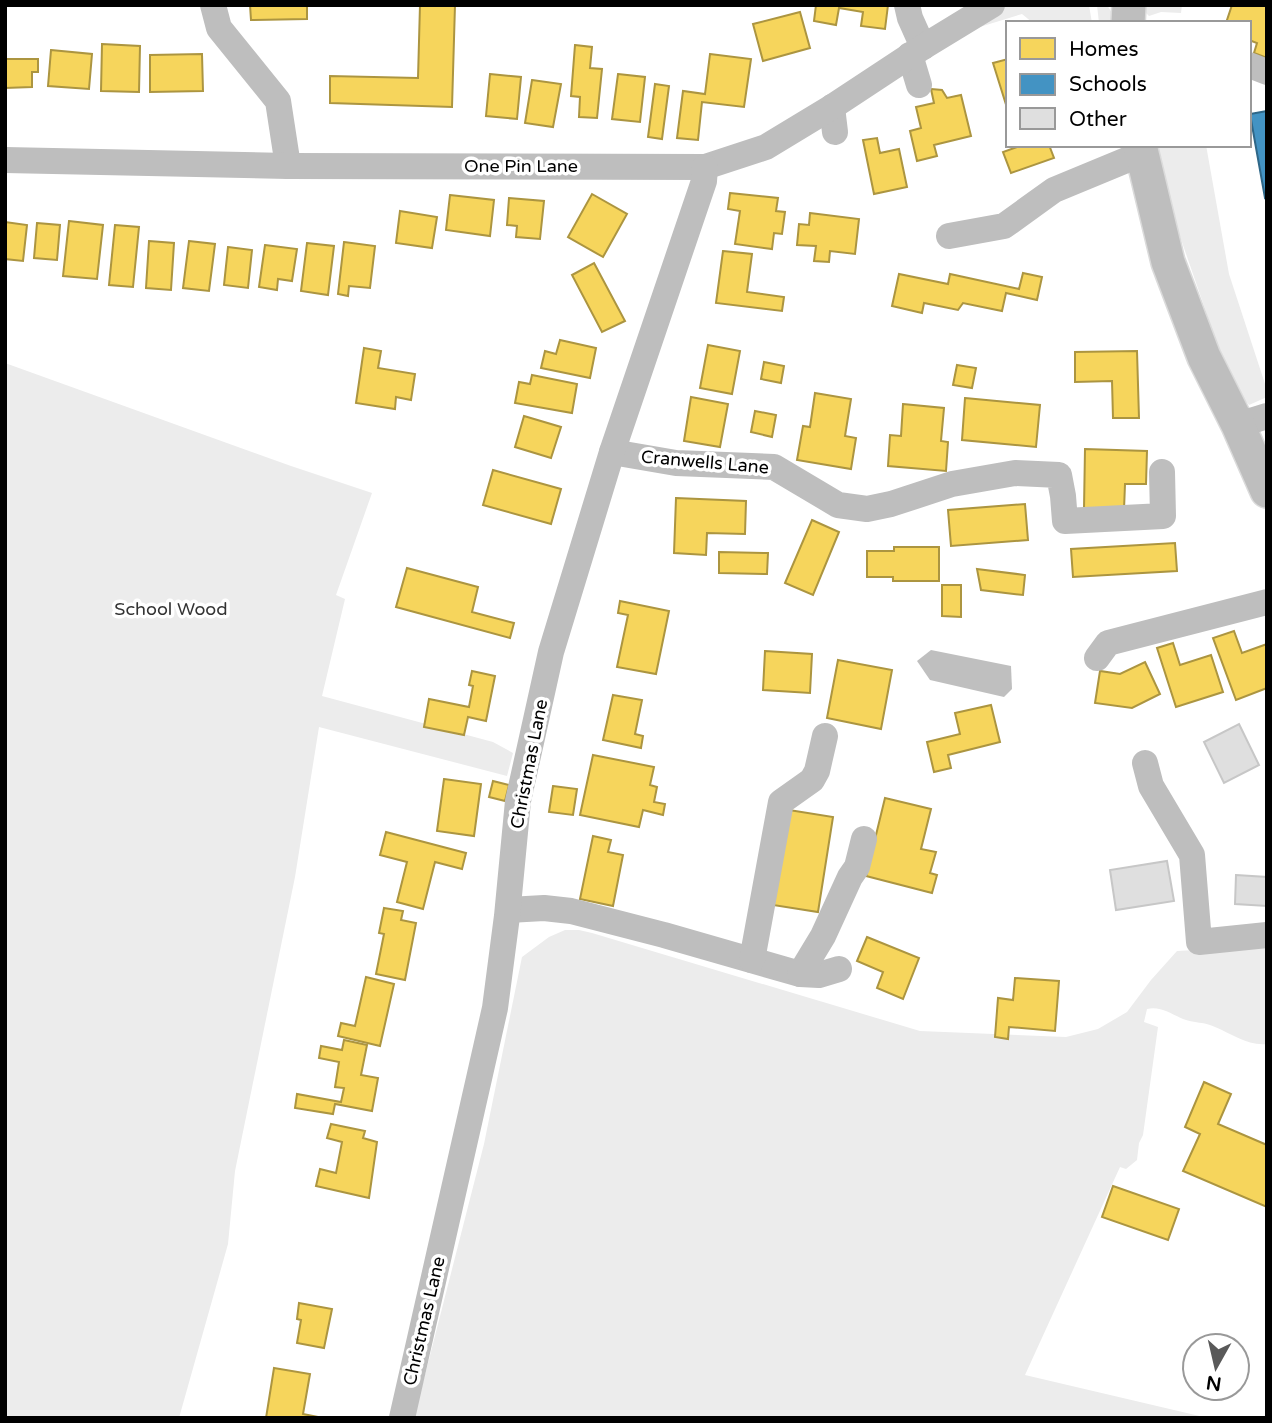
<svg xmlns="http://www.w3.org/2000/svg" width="1272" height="1423" font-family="'Varela Round',sans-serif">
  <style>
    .green { fill: #ececec }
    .water { fill: #bfbfbf }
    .homes { fill: #f6d55c; stroke: #ac9540; stroke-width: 2 }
    .schools { fill: #4393c3; stroke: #2f6788; stroke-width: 2 }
    .building { fill: #dfdfdf; stroke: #c7c7c7; stroke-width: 2 }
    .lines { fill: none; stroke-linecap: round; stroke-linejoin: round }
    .major-casing { stroke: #dbdbdb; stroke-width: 36 }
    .minor { stroke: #bebebe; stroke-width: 26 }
    .major { stroke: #bebebe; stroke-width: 33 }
    .labels { text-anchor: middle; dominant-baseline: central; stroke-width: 7; stroke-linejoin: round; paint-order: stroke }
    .street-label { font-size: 18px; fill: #000; stroke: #fff }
    .park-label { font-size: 18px; fill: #333; stroke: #fff }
  </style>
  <rect width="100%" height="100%" fill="#fff"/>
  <g class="green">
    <path d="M1008,5H1089L1092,23H1033L1022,14L970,30Z"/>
    <path d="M1097,5H1107L1112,13V23H1099Z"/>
    <path d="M1141,5H1182L1181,13L1161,12L1149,16L1141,8Z"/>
    <path d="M1153,145H1206L1229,274L1267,390V397L1249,405L1231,384L1157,170Z"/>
    <path d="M5,363L291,466L372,493L336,595L345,599L322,696L493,742L513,753L507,776L319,727L295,877L235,1171L228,1244L179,1418H5Z"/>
    <path d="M565,930H579L592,933L920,1031L1066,1037L1098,1029L1127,1012L1151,980L1177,951L1267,946V1044C1248,1046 1232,1034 1215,1027C1206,1022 1193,1023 1183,1019C1171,1014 1161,1006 1147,1009L1144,1022L1158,1027L1143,1135L1139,1143L1137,1160L1126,1169L1120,1167L1025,1375L1208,1418H414L484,1144L522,957L549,937Z"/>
  </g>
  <path class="water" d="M931,650L1011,666L1012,689L1004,697L930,680L917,661Z"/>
  <g class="homes">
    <path d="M250,5H307V19L251,20Z"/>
    <path d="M420,5H455L452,107L330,103V76L418,78Z"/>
    <path d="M816,5H888L885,29L861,26L863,12L839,8L836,25L814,21Z"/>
    <path d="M1232,5H1267V58L1254,53L1257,43L1249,40V23H1226Z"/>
    <path d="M800,12L810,48L763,61L753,24Z"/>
    <path d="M102,44L140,46L139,92L101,91Z"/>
    <path d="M575,45L592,47L590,68L602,69L597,118L579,117L580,97L571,96Z"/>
    <path d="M51,50L92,54L89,89L48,86Z"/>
    <path d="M202,54L203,91L150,92V55Z"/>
    <path d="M710,54L751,59L744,107L702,102L698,140L677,138L683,91L705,94Z"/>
    <path d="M5,59H38V72H32V87L5,88Z"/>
    <path d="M1008,59V111L993,63Z"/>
    <path d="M490,74L521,77L517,119L486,116Z"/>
    <path d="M618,74L645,77L640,122L612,119Z"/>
    <path d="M532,80L561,84L553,127L525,123Z"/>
    <path d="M655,84L669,86L662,139L648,137Z"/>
    <path d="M931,89L942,90L947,98L961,95L971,136L934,145L937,156L917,161L910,131L921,128L916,107L934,103Z"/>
    <path d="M877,138L880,153L899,149L907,187L874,194L863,140Z"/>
    <path d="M1016,145H1049L1054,158L1011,173L1003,152L1017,147Z"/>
    <path d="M730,193L778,198L776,211L785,212L782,234L774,233L772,249L735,244L740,211L728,209Z"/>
    <path d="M592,194L627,214L603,257L568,237Z"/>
    <path d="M450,195L494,200L490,236L446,230Z"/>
    <path d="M509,198L544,201L540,239L516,237L517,226L507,225Z"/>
    <path d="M400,211L437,217L432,248L396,243Z"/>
    <path d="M810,213L859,219L855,254L830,251L829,262L814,261L816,246L797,245L799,224L809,225Z"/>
    <path d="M69,221L103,225L97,279L63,276Z"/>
    <path d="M5,222L27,225L23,261L5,259Z"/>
    <path d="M37,223L60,225L57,260L34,258Z"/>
    <path d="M115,225L139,227L133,287L109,285Z"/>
    <path d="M149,241L174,243L171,290L146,288Z"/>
    <path d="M189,241L215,244L209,291L183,288Z"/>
    <path d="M344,242L375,246L370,288L349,286L348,296L338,294Z"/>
    <path d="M307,243L334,246L328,295L301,291Z"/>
    <path d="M265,245L297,249L292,281L278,279L277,290L259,287Z"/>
    <path d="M228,247L252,250L248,288L224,285Z"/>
    <path d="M723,251L752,254L747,292L784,297L782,311L716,303Z"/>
    <path d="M594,263L625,321L602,332L572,275Z"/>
    <path d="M1023,273L1042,277L1037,300L1006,293L1002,311L963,303L958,310L924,303L922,313L892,306L899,274L948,284L950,274L1019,289Z"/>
    <path d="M560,340L596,348L590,378L541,368L545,351L556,354Z"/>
    <path d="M708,345L740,351L732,394L700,388Z"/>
    <path d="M364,348L381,351L378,368L415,374L411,400L396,397L395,409L356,403Z"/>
    <path d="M1137,351L1139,418H1113L1112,381L1075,382V352Z"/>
    <path d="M764,362L784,366L781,383L761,379Z"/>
    <path d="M957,365L976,368L972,388L953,385Z"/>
    <path d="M532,375L577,384L572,413L515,403L519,382L530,384Z"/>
    <path d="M815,393L851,399L845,436L856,438L851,469L797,460L803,426L810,427Z"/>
    <path d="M691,397L728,404L720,447L684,441Z"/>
    <path d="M965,398L1040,405L1036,447L962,440Z"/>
    <path d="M903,404L944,408L941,441L948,442L946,471L888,466L890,435L901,436Z"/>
    <path d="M755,411L776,415L772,437L751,432Z"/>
    <path d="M524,416L561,427L551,458L515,447Z"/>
    <path d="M1085,449L1147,451L1146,484H1125L1124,510L1084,509Z"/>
    <path d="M493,470L561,489L551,524L483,505Z"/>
    <path d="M676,498L746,501L745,534L707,533L706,555L674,553Z"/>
    <path d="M1025,504L1028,540L951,546L948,510Z"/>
    <path d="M812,520L839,532L813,595L785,583Z"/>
    <path d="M1175,543L1177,571L1073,577L1071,549Z"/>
    <path d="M894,547H939V581H893V577H867V551H894Z"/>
    <path d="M719,552L768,553L767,574L719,573Z"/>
    <path d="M407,568L478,587L472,612L514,623L510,638L396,607Z"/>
    <path d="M977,569L1025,575L1023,595L981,590Z"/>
    <path d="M942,585H961V617L942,616Z"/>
    <path d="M620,601L669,611L656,674L617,667L628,615L618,613Z"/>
    <path d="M1234,631L1242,653L1267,644V688L1236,700L1213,638Z"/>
    <path d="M1173,643L1180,665L1211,655L1223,692L1176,707L1157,648Z"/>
    <path d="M765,651L812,654L810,693L763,690Z"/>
    <path d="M838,660L892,670L881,729L827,718Z"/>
    <path d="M1145,662L1160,694L1132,708L1095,703L1100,671L1120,674Z"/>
    <path d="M472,671L495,676L486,721L468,717L464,735L424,727L429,699L469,707L473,686L469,685Z"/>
    <path d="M613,695L642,700L635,734L643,736L641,748L603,740Z"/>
    <path d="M991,705L1000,742L948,755L951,768L934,772L927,742L960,734L955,713Z"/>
    <path d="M593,755L654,767L650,785L657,787L654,802L665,804L663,815L643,810L639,827L580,815Z"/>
    <path d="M444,779L481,784L474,836L437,831Z"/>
    <path d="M493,781L509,785L505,801L489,797Z"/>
    <path d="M553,786L577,789L573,815L549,812Z"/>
    <path d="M885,798L931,809L921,849L936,852L930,873L937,875L932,893L866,876Z"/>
    <path d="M789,810L833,817L818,912L773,905Z"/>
    <path d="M386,832L466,853L462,869L435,862L423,909L397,902L407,862L380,855Z"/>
    <path d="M593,836L611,840L608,852L623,855L613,906L580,899Z"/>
    <path d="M384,908L403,911L401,920L416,923L405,980L376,974L384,934L379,933Z"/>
    <path d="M867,937L919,958L903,999L877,988L883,972L857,961Z"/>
    <path d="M366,977L394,984L380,1046L338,1036L341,1023L355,1026Z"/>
    <path d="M1015,978L1059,981L1055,1031L1009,1027L1008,1039L995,1037L998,998L1013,1000Z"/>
    <path d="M344,1040L367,1045L361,1075L378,1078L372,1111L335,1104L333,1114L295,1108L297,1094L341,1102L344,1088L335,1087L339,1062L319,1058L321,1046L342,1050Z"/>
    <path d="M1204,1082L1231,1094L1218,1124L1267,1145V1207L1183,1171L1200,1134L1185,1127Z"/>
    <path d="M331,1124L365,1131L363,1138L377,1142L369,1198L316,1186L320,1169L336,1173L342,1142L327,1138Z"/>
    <path d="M1113,1186L1179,1209L1168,1240L1102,1217Z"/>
    <path d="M299,1303L332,1309L324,1348L297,1343L301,1320L297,1319Z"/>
    <path d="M274,1368L310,1374L303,1414L323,1418H266Z"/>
  </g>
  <path class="schools" d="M1267,111V197L1265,198L1250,114Z"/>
  <g class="building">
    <path d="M1239,724L1259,765L1224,783L1204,742Z"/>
    <path d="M1167,861L1174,901L1116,910L1110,870Z"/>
    <path d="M1236,875L1267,877V906L1235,904Z"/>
  </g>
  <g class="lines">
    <defs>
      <g id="major">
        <path d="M1128,23L1129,5"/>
        <path d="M1140,145L1168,262L1204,357L1238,425L1267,491"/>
      </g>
    </defs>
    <use href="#major" class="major-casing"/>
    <g class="minor">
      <path d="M213,5L219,28L278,101L288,166"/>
      <path d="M907,5L910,18L923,47"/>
      <path d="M910,55L919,85"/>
      <path d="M1249,65L1267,72"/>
      <path d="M832,107L835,132"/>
      <path d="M5,160L288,166L705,167L766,147L832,107L923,47L992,5"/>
      <path d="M949,236L1004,226L1054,190L1141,154"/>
      <path d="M1238,425L1267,416"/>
      <path d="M612,452L676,463L774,467L838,505L867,509L891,504L952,484L1015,473L1059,475L1063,496L1065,521L1163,516L1162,472"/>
      <path d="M1097,658L1108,643L1267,602"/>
      <path d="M1145,763L1151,786L1192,855L1199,942L1267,935"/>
      <path d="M508,910L544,908L571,911L664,935L800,974L819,975L839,969"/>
      <path d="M752,960L781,802L812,780L817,771L825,736"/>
      <path d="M800,974L823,936L850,877L857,867L864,839"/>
      <path d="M402,1418L495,1008L507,916L518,801L551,652L612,452L704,181L705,167"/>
    </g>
    <use href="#major" class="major"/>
  </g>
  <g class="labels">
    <g class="street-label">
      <text x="521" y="166">One Pin Lane</text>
      <text transform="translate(705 462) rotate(5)">Cranwells Lane</text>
      <text transform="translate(529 764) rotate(-79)">Christmas Lane</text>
      <text transform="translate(424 1321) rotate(-77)">Christmas Lane</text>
    </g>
    <g class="park-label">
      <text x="171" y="609">School Wood</text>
    </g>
  </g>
  <rect width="1272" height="1423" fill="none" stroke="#000000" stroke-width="14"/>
  <rect x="1006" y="21" width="245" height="126" fill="#ffffff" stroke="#999999" stroke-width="2"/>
  <rect x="1020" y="38" width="35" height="21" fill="#f6d55c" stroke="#999999" stroke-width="2"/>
  <text x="1069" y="56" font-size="21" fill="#000000">Homes</text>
  <rect x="1020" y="74" width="35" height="21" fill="#4393c3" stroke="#999999" stroke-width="2"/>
  <text x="1069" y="91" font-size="21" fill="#000000">Schools</text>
  <rect x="1020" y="108" width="35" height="21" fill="#dfdfdf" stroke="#999999" stroke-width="2"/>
  <text x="1069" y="126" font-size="21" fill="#000000">Other</text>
  <g transform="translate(1216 1367) rotate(188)"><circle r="33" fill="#ffffff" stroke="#999999" stroke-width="2"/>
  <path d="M0-5L12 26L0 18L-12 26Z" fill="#595959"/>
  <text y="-10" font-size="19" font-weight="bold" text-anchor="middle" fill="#000000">N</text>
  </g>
</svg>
